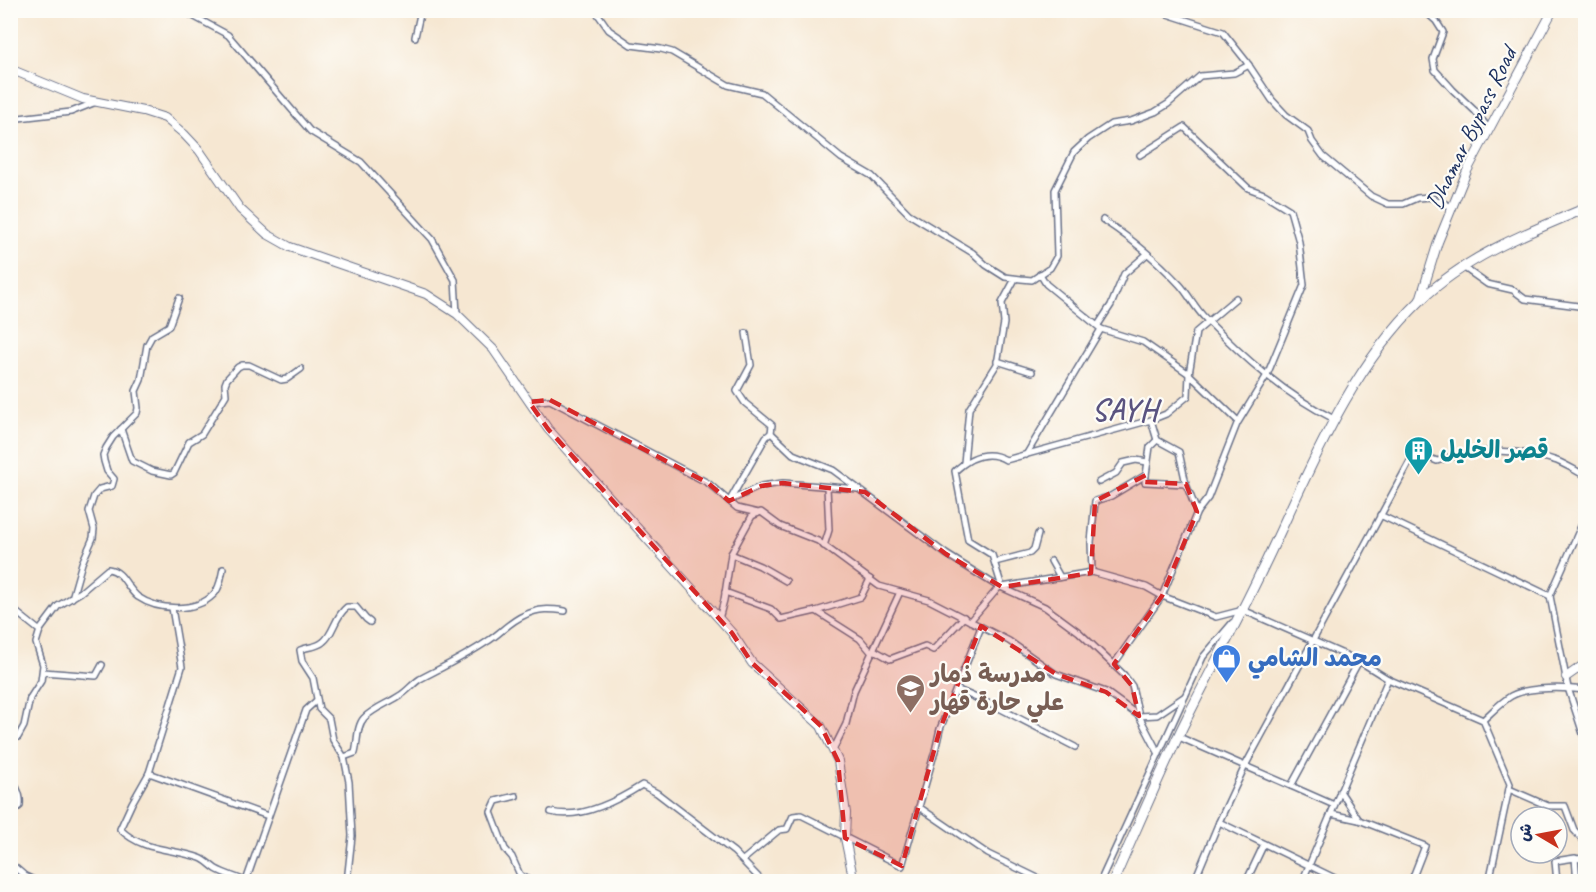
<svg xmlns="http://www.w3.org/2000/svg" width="1596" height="892" font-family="Caveat,'Playpen Sans Arabic',sans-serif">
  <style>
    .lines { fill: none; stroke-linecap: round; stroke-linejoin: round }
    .street-casing { stroke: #686f87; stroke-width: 8 }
    .secondary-casing { stroke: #686f87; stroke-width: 10 }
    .primary-casing { stroke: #686f87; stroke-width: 11 }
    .street { stroke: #fff; stroke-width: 5 }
    .secondary { stroke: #fff; stroke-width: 8 }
    .primary { stroke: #fff; stroke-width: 9 }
    .marked { fill: #d62828; fill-opacity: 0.2; stroke: #d62828; stroke-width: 4.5; stroke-dasharray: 12 8; stroke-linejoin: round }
    .labels { text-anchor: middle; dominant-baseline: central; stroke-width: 4.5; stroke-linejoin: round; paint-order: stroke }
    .street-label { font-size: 24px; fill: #1b2f5e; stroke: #fdfcf7 }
    .culture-label { font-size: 24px; font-weight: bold; fill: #0d838f; stroke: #fdfcf7; text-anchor: start }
    .shop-label { font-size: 24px; font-weight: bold; fill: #366cbe; stroke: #fdfcf7; text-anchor: start }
    .education-label { font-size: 24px; font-weight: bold; fill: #785e54; stroke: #fdfcf7; text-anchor: start }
    .district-label { font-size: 30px; font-weight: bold; letter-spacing: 1.5px; fill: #5a5380; stroke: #fdfcf7 }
  </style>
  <rect width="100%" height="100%" fill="#fdfcf7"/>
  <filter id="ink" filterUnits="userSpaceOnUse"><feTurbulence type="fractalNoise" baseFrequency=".0167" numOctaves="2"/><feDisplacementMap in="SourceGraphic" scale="12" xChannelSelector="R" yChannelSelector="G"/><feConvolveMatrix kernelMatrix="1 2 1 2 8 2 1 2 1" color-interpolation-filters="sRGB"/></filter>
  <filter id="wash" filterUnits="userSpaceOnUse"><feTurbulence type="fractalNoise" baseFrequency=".008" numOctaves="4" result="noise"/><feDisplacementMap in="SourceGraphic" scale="24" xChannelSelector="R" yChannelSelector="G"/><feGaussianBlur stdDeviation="1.35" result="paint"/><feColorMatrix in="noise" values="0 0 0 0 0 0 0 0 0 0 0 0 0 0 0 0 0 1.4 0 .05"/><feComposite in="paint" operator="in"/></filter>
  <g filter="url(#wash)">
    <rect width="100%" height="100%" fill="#f6e7d2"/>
  </g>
  <g filter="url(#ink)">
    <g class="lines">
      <defs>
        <g id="street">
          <path d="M182,10L228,35L310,131L361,162L432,239L455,280L457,314"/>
          <path d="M595,10L609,30L631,45L661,49L672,52L728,85L762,93L841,158L872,176L909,214L973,253L986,265L1005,277L1021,279L1032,280L1050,268L1057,256L1055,190L1074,152L1088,139L1111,124L1131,121L1155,112L1168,104L1200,76L1234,73L1249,65"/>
          <path d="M1155,10L1223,32L1246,61L1272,100L1286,115L1308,131L1312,141L1323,156L1371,196L1388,204H1403L1417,198L1430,197L1452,207"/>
          <path d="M1427,10V13L1436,21L1443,32L1433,59L1435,70L1453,90L1475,111L1489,129"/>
          <path d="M415,37L421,10"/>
          <path d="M10,119L71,112L96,102"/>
          <path d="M1103,220C1131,238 1157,260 1180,285C1189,295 1195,308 1205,318C1243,357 1285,395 1334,419"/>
          <path d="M1463,267L1487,284L1513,290L1525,299L1586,307"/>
          <path d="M1098,325L1111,305L1124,274L1147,254"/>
          <path d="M1101,329L1143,342L1189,374L1238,421"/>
          <path d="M746,333L751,365L737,391L745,403L772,425L771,433L793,454L833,470L946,554L994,584L1045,607L1079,632L1124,675L1132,686L1139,716L1157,715L1185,696"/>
          <path d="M997,361L1032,372"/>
          <path d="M529,402L550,400L708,483L737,508L758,513"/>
          <path d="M1151,420L1166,414L1188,396L1189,374L1196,332L1236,298"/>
          <path d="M121,429L132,461L152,471L171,475L174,473L189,442L202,434L226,395L225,384L227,379L238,367L242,365H249L281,380L287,379L301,369"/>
          <path d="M1157,440L1150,447L1145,482L1186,484"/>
          <path d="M1026,455L1101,329L1046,284L1040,274"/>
          <path d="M964,463L969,409L997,364L1004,323L1002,303L1015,279"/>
          <path d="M1099,482L1116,473L1123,463L1136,460L1147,462"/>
          <path d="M730,500L766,437L771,433"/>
          <path d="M729,501L761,486L783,483L859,489"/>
          <path d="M1197,512L1186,484L1179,452L1157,440L1151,420L1006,460C987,449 970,457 955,471L968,540L992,555L1002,587L1092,572L1146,587L1162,596L1216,617L1243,610L1359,661L1388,679L1483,720L1510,784L1489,882"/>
          <path d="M1380,515L1550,596L1568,688L1586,743"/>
          <path d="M824,546L829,530L827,487"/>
          <path d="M731,554L752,516L761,512L780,526L818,541L879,586L929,600L1009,641L1056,674L1106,692L1139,716L1159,754"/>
          <path d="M1051,561L1060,577"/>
          <path d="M995,562L1030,553L1034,549L1038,534"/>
          <path d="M1092,572L1091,542L1095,501L1111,496L1146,475"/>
          <path d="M725,592L771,609L781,619L816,611L860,639L872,653"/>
          <path d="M1550,596L1586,515"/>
          <path d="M72,598L82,563L93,538L94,529L89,511L94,496L100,489L112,486L114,479L107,471L104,461L103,455L106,448L113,437L137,413L138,408L136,391L141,380L147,345L152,336L169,326L179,298"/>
          <path d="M10,607L40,631"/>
          <path d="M816,611L861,597L870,579"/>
          <path d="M719,619L724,600L731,554L760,566L786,581"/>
          <path d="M970,621L1000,586"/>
          <path d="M874,650L890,659L925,646L933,650L964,617"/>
          <path d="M1114,664L1162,596L1197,512L1208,498L1237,424L1267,375L1304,285L1299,242L1290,210L1264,194L1248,188L1184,127L1140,155"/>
          <path d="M43,672L96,676L102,665"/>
          <path d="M956,689L999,708L1075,747"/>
          <path d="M1483,720C1492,712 1501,702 1511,696C1528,686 1567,688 1586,690"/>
          <path d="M1179,737L1245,766L1219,822L1343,882"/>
          <path d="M10,740L18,737L24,726L30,698L41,681L43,665L36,643L40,630L58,606L81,592L108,569C124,571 126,588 138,597C157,610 195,613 213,595C220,589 221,577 223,569"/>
          <path d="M833,750L846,724L854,691L900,592"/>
          <path d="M344,757L355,753C358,742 356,727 364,718C374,708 387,704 399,696C407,692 412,684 420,679C443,667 466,656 488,641C501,633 510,621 525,615C539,608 550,609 565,611"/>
          <path d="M149,773L182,667L172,608"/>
          <path d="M10,781C18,786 21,797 20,806L10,814"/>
          <path d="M1291,786L1245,766L1415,452L1437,461C1476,448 1518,448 1557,461C1567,465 1576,471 1586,476"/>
          <path d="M1509,789L1548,806H1565L1574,830L1586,843"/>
          <path d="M1340,791L1359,820L1425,846L1411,882"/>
          <path d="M516,796L496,801L491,812L505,849L512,857L520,875L534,882"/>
          <path d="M1334,805L1291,786L1359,661"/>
          <path d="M919,807L988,854L1046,882"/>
          <path d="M551,812C581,820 617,801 642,785L657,793L734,852L763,882"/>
          <path d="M1331,814L1359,820"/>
          <path d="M1575,859L1586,858"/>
          <path d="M743,860L779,830L787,829L793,816L801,815L902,866L935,751L940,729L981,627"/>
          <path d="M10,863L25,876L38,882"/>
          <path d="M246,881L306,710L317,700"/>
          <path d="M247,882C237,877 225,874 216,869C210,865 206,860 200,858C172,848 143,852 120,829L132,803L149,773L268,816"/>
          <path d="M347,882L352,836L349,782L344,757L333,740L329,719L319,709L313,678L302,661L300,650C308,646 316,648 323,642C334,634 334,617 347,607H356L366,619L370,622"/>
          <path d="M1100,882L1203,657L1232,623"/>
          <path d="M1194,882L1219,822"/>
          <path d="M1246,882L1264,844"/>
          <path d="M1302,882L1388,679"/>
          <path d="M1557,882L1555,861L1575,858L1577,882"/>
        </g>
        <g id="secondary">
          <path d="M10,69L83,99L143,111L165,118L184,134L199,150L240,209L267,234L290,247L426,294L457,314L493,349L548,429L732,633L752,663L821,726L838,761L846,813L845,838L854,882"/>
          <path d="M1420,300L1438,242L1467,171L1553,10"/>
          <path d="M1566,677L1586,663"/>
        </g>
        <path id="primary" d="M1113,882C1138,826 1161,770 1188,716C1212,668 1237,622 1260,574C1306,480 1344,375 1420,301C1465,257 1528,232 1586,208"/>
      </defs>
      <use href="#street" class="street-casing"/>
      <use href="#secondary" class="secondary-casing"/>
      <use href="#primary" class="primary-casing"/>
      <use href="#street" class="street"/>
      <use href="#secondary" class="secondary"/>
      <use href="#primary" class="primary"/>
    </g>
  </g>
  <path class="marked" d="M550,400L708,483L729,501L761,486L783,483L865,492L946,554L1002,587L1091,573L1095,501L1146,475L1145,482L1186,484L1197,512L1162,596L1114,664L1132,686L1139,716L1106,692L1056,674L981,626L940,729L902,866L845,838L838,761L821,726L752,663L732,633L548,429L529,402Z"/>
  <defs>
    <symbol id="building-pin" viewBox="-11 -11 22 30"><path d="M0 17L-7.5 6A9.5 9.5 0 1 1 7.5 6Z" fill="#0f9aa8" stroke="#fdfcf7"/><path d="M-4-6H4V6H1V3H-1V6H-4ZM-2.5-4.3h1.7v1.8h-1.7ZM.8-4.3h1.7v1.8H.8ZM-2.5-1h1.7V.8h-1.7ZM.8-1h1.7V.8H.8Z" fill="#fff"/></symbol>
    <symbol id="shop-pin" viewBox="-11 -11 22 30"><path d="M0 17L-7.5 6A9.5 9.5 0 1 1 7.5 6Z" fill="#3f7fe0" stroke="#fdfcf7"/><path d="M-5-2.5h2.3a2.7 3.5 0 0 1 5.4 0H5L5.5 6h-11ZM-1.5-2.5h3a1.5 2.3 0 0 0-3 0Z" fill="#fff"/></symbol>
    <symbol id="school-pin" viewBox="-11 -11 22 30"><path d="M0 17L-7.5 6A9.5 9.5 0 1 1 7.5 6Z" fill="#8d6e63" stroke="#fdfcf7"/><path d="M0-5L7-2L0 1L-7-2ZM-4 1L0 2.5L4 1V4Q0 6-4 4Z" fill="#fff"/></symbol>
  </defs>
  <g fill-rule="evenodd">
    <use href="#building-pin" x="1402" y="434" width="33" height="45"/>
    <use href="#shop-pin" x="1210" y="642" width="33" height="45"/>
    <use href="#school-pin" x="894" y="672" width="33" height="45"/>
  </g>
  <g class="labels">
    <g class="street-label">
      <text transform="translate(1471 128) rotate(-64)">Dhamar Bypass Road</text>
    </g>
    <g class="culture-label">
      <text x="1440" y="450">قصر الخليل</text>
    </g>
    <g class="shop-label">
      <text x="1248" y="658">محمد الشامي</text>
    </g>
    <g class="education-label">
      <text x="931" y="674">مدرسة ذمار<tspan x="931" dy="28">علي حارة قهار</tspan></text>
    </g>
    <g class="district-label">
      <text x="1125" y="410">SAYH</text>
    </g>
  </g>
  <rect width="1596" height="892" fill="none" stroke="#fdfcf7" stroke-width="36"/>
  <g transform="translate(1539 835) rotate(280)"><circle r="28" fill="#fdfcf7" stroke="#a3aaba" stroke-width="1.5"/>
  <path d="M0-4.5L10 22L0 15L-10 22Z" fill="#c8321e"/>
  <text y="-9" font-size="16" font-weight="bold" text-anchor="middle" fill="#1b2f5e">ش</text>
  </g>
</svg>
